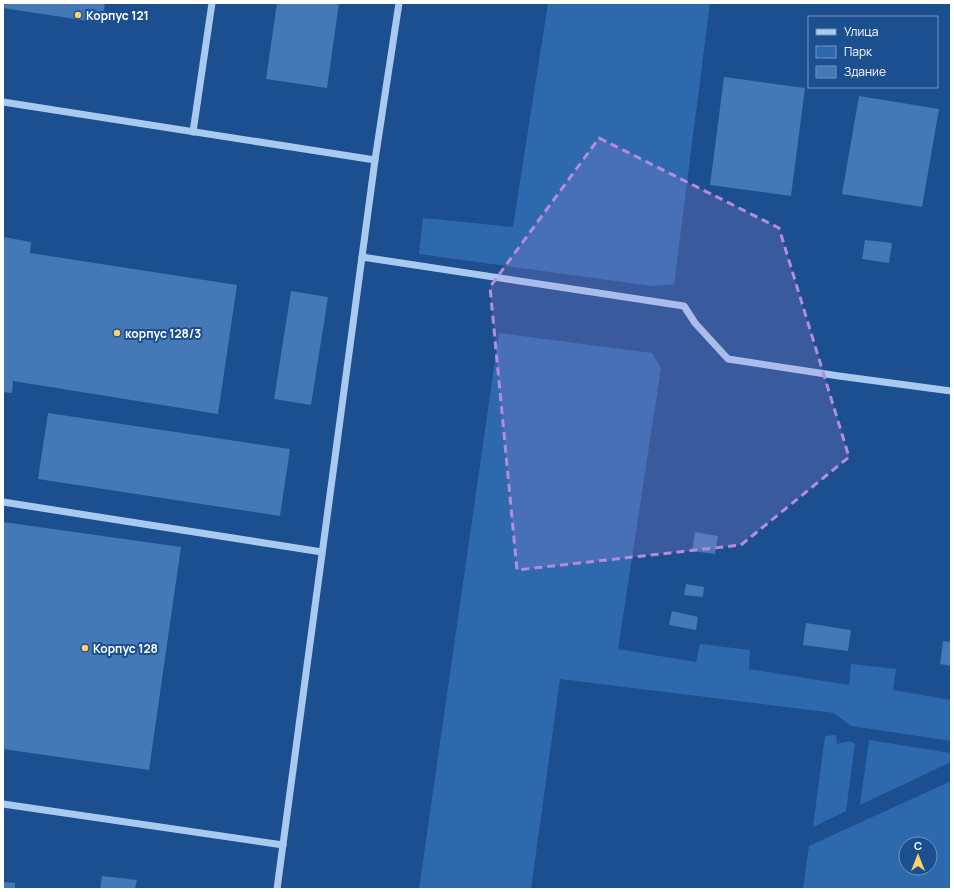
<svg xmlns="http://www.w3.org/2000/svg" width="954" height="892" font-family="Manrope,sans-serif">
  <style>
    .green { fill: #2e69ad; fill-rule: evenodd }
    .building { fill: #4478b7 }
    .lines { fill: none; stroke-linecap: round; stroke-linejoin: round }
    .minor { stroke: #a9c9ee; stroke-width: 7 }
    .marked { fill: #b68bdc; fill-opacity: 0.2; stroke: #b68bdc; stroke-width: 3; stroke-dasharray: 8 5; stroke-linejoin: round }
    .poi-dot { fill: #ffd166; stroke: #1b4f8f; stroke-width: 1.5 }
    .labels { text-anchor: middle; dominant-baseline: central; stroke-width: 4; stroke-linejoin: round; paint-order: stroke }
    .poi-label { font-size: 12px; font-weight: bold; fill: #fff; stroke: #1b4f8f; text-anchor: start }
  </style>
  <rect width="100%" height="100%" fill="#1b4f8f"/>
  <g class="green">
    <path d="M548,3H710L674,284L652,286L419,254L423,218L513,227Z"/>
    <path d="M499,333L652,353L661,368L618,649L696,662L700,644L750,650L749,669L849,685L851,664L896,669L893,690L951,700V741L851,726L834,713L560,679L531,889H419Z"/>
    <path d="M836,735L837,744L849,741L855,743L846,811L813,827L825,736Z"/>
    <path d="M869,740L951,753V762L860,805Z"/>
    <path d="M951,781V889H803L809,846ZM906,844H930V868H906Z"/>
  </g>
  <g class="building">
    <path d="M3,3H105L102,23L3,8Z"/>
    <path d="M277,3H339L327,88L266,79Z"/>
    <path d="M724,77L805,88L791,196L710,185Z"/>
    <path d="M859,96L939,109L922,207L842,194Z"/>
    <path d="M3,237L31,242L30,253L237,285L218,414L13,381L12,393L3,392Z"/>
    <path d="M865,240L892,243L889,263L862,259Z"/>
    <path d="M291,291L328,297L311,405L274,399Z"/>
    <path d="M48,413L290,449L280,516L38,479Z"/>
    <path d="M3,522L181,547L149,770L3,749Z"/>
    <path d="M695,532L718,536L715,554L692,551Z"/>
    <path d="M686,584L704,587L703,597L684,595Z"/>
    <path d="M672,611L698,617L696,630L669,625Z"/>
    <path d="M806,623L851,630L848,651L803,645Z"/>
    <path d="M943,641L951,642V666L940,664Z"/>
    <path d="M102,876L137,880L135,889H100Z"/>
    <path d="M3,882L15,883V889H3Z"/>
  </g>
  <g class="lines">
    <g class="minor">
      <path d="M3,102L375,160L399,3"/>
      <path d="M193,132L212,3"/>
      <path d="M362,257L684,306L695,323L728,359L839,376L951,391"/>
      <path d="M3,502L322,552"/>
      <path d="M3,804L283,845"/>
      <path d="M277,889L375,160"/>
    </g>
  </g>
  <path class="marked" d="M599,138L779,228L849,457L741,545L517,570L490,287Z"/>
  <g class="poi-dot">
    <circle cx="78" cy="15" r="4"/>
    <circle cx="117" cy="333" r="4"/>
    <circle cx="85" cy="648" r="4"/>
  </g>
  <g class="labels">
    <g class="poi-label">
      <text x="86" y="15">Корпус 121</text>
      <text x="125" y="333">корпус 128/3</text>
      <text x="93" y="648">Корпус 128</text>
    </g>
  </g>
  <rect width="954" height="892" fill="none" stroke="#ffffff" stroke-width="8"/>
  <rect x="808" y="16" width="130" height="72" fill="#1b4f8f" stroke="#7695bc"/>
  <rect x="816" y="29" width="20" height="6" fill="#a9c9ee" stroke="#7695bc"/>
  <text x="844" y="36" font-size="12" fill="#ffffff">Улица</text>
  <rect x="816" y="46" width="20" height="12" fill="#2e69ad" stroke="#7695bc"/>
  <text x="844" y="56" font-size="12" fill="#ffffff">Парк</text>
  <rect x="816" y="66" width="20" height="12" fill="#4478b7" stroke="#7695bc"/>
  <text x="844" y="76" font-size="12" fill="#ffffff">Здание</text>
  <g transform="translate(918 856)"><circle r="19" fill="#1b4f8f" stroke="#7695bc"/>
  <path d="M0-3L7 15L0 10L-7 15Z" fill="#ffd166"/>
  <text y="-6" font-size="11" font-weight="bold" text-anchor="middle" fill="#ffffff">С</text>
  </g>
</svg>
